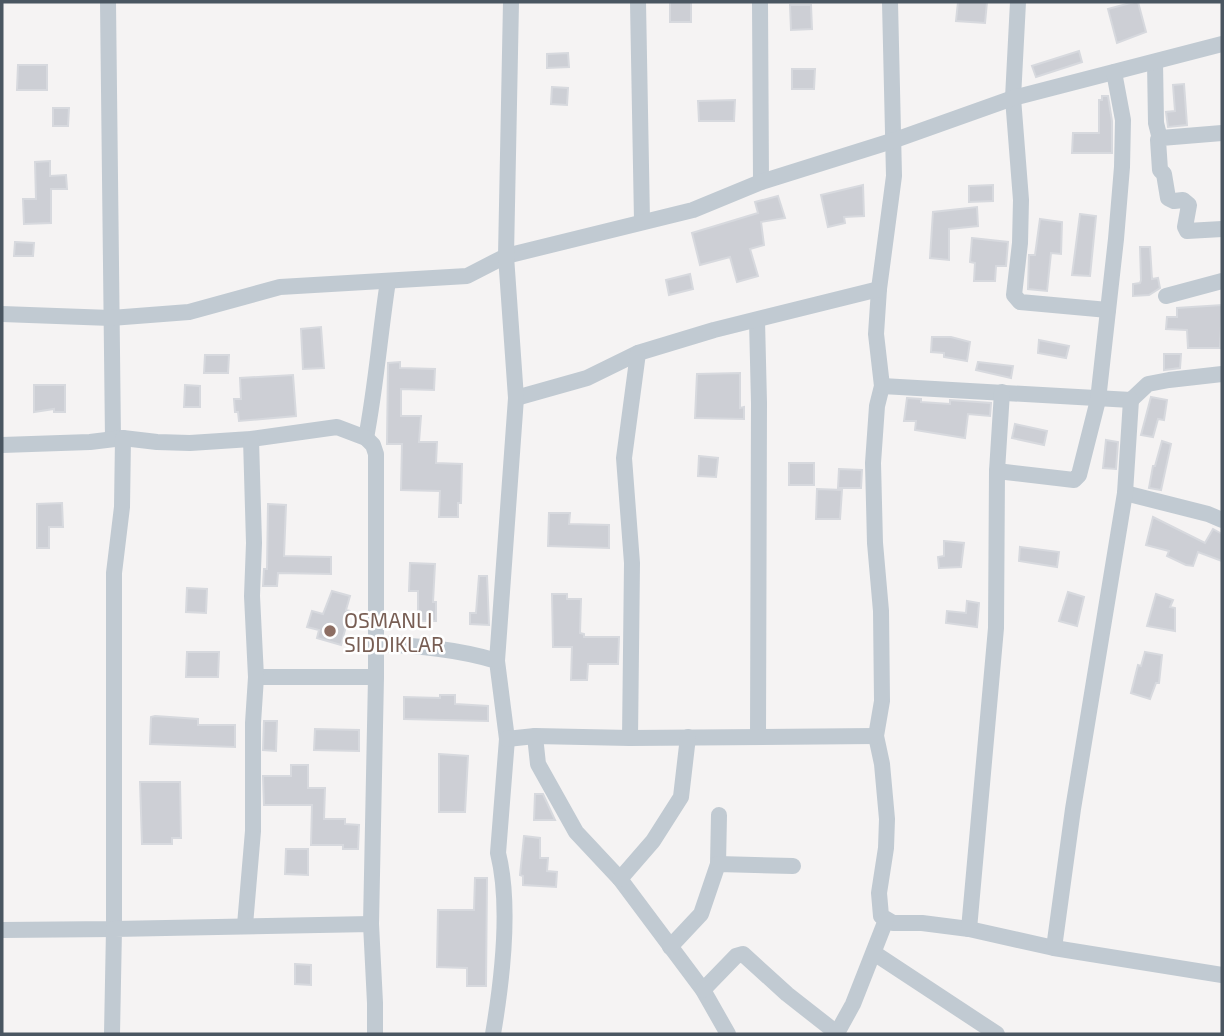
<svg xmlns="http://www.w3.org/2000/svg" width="1224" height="1036" font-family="'Exo 2',sans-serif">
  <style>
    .building { fill: #cdcfd5; stroke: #d7d9de; stroke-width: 2 }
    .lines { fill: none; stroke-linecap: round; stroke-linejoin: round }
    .minor { stroke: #c1cad2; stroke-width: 16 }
    .education-dot { fill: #8d6e63; stroke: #fff; stroke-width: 2.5 }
    .labels { text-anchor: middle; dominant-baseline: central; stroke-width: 5; stroke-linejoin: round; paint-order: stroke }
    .education-label { font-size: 21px; fill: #785e54; stroke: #fff; text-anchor: start }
  </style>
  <rect width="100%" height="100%" fill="#f5f3f3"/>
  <g class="building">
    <rect x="670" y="2" width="21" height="20"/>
    <path d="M958,2H987L985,23L956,21Z"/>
    <path d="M1134,2H1138L1146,32L1117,43L1108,9Z"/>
    <path d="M790,5H811L812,29L791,30Z"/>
    <path d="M1079,51L1082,62L1036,77L1032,66Z"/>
    <path d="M568,53L569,67L547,68V54Z"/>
    <path d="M18,65H47V90H17Z"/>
    <path d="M792,69H815L814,89H792Z"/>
    <path d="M1184,84L1187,125L1168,127L1166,112L1175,111L1173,85Z"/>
    <path d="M552,87L568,88L567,105L551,104Z"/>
    <path d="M1102,96H1108L1112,121V153H1072L1073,133H1099V100H1102Z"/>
    <path d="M735,100L734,121H699L698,101Z"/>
    <path d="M53,108H69L68,126H53Z"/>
    <path d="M50,161V176L66,175L67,189H51V223L24,224L23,199H36L35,162Z"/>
    <path d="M863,185L864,216L844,217L845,223L828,227L821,195Z"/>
    <path d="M993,185V201L969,202V186Z"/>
    <path d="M778,196L785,218L761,222L764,245L750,249L758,276L737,282L730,257L700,265L692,233L758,213L755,202Z"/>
    <path d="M977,207L978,226L949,229V260L930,258L933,212Z"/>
    <path d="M1080,214L1096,216L1090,276L1072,275Z"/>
    <path d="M1040,219L1062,222L1061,254L1051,253L1047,291L1028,289L1029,255H1035Z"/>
    <path d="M972,238L1008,242L1006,266H996L995,281H974L975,263L970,262Z"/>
    <path d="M15,242L34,243L33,256H14Z"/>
    <path d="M1140,247H1150L1152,279L1158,278L1160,288L1149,295L1133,296V284L1140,283L1141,280Z"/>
    <path d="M690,274L693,289L669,295L666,280Z"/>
    <path d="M1222,305L1220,348H1188L1187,330L1166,329L1167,317H1177V308Z"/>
    <path d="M321,327L324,368L303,369L301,329Z"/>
    <path d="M932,337H951L970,342L967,361L944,357V353L931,352Z"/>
    <path d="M1039,340L1069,346L1066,358L1038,353Z"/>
    <path d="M1164,354H1181L1180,368L1164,370Z"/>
    <path d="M205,355H229L228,373H204Z"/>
    <path d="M400,362V368L435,369L434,390L401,389V416H421L419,442H437L436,463L462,464L461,503H458V517H439L440,491L401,490L402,444H387L388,363Z"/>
    <path d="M978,362L1013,366L1011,378L976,370Z"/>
    <path d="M740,373V408L744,407V419L695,418L697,374Z"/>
    <path d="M293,375L296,416L239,421L238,412H235L234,399H241L240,378Z"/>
    <path d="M34,385H65V412H54V409L34,412Z"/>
    <path d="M185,385L200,386V407H184Z"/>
    <path d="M1151,397L1167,400L1164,420L1158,419L1153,437L1141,435Z"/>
    <path d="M907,398L921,399V402L950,404V400L991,403L990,416L968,414L965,438L915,430L916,421H904Z"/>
    <path d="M1015,424L1047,431L1044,445L1012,438Z"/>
    <path d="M1106,440L1118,442L1116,469L1103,468Z"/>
    <path d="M1162,441L1171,444L1161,490L1149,488L1153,466H1155Z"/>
    <path d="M699,456L718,458L716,477L698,476Z"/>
    <rect x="789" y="463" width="25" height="22"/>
    <path d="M839,469L862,470L861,488H838Z"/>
    <path d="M817,489L842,490L840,519H816Z"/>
    <path d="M62,503L63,527H49V548H37V504Z"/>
    <path d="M268,504L286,505L284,556L331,557V574L278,573L277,586H263L264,569H267Z"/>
    <path d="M549,513H570L569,524L609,525V548L548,546Z"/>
    <path d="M1153,517L1205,543L1213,529L1222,534V561L1198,552L1193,566L1186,565L1167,556L1169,551L1146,545Z"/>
    <path d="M944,541L964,543L961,567L939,568L938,557L944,556Z"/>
    <path d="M1020,547L1059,552L1057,567L1019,561Z"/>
    <path d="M410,563L435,564L433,602H436V621H418V591H409Z"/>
    <path d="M479,576H487L489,625L470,624V613H476Z"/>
    <path d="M187,588L207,589L206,613L186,612Z"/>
    <path d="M332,591L350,596L346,610L350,611L341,645L317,638L319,630L307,627L312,611L323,614Z"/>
    <path d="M1068,592L1084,597L1077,626L1059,621Z"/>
    <path d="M552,594H567V599H581L580,633L584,634V637H619L618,664H588L587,680H571L572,647H553Z"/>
    <path d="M1156,594L1173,600L1170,607L1175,608V631L1147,626Z"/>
    <path d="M967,601L979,603L977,627L946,623L947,611L966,613Z"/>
    <path d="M187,652H219L218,677H186Z"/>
    <path d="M1145,652L1162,655L1159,683H1156L1150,699L1131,693L1138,665L1141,666Z"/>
    <path d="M440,695H455V704L488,706V721L404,719V697L440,698Z"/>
    <path d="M155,716L198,719V725H235V747L150,744L151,717Z"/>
    <path d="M264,721H277L276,751L263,750Z"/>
    <path d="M315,729L359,730V751L314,750Z"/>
    <path d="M439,754L468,756L465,812H439Z"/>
    <path d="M291,765H308V788H325L324,819H345V824L359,825L358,849H343V845H311L312,805H264L263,776H291Z"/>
    <path d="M140,782H180L181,838H172V844H142Z"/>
    <path d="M535,794H543L555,820H534Z"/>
    <path d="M524,836L540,838V858H548L547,871L557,872L556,887L523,885V876L520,875Z"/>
    <path d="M286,849H308V875L285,874Z"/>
    <path d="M475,878H487L486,986H467V968L437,967L438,910H474Z"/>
    <path d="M295,964L311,965V985L295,984Z"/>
  </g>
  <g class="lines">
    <g class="minor">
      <path d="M108,2L113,439"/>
      <path d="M638,2L642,221"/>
      <path d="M760,2L761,182"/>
      <path d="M890,2L894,176L879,289L876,334L882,386L877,406L873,463L875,543L881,611L882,701L876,736L882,764L887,819L886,848L879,893L881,916L893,923H922L969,929L1054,948L1222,975"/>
      <path d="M1018,2L1013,98L1021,200L1020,243L1014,295L1020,302L1108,310"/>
      <path d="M1155,62L1156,123L1160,139"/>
      <path d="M1222,133L1161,138L1158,140L1160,170L1164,174L1168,198L1174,201L1183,200L1189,205L1185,227L1187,231L1222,229"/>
      <path d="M1166,296L1222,281"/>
      <path d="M2,314L111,318L189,312L280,287L467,276L506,256L693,210L761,182L895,140L1013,98L1222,44"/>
      <path d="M757,320L759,403L758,736"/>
      <path d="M882,386L1131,400L1148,384L1169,380L1222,374"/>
      <path d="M516,398L587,378L638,353L714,330L879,289"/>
      <path d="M366,438C376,386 380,333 388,281"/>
      <path d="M2,445L90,442L123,438L157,442L190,443L251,439L337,427L366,438L373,445L376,454V677"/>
      <path d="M997,471L1074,480L1079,475L1098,400L1116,239L1122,167L1123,120L1114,72"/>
      <path d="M1125,493L1208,514L1222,520"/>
      <path d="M377,644C419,646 457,649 497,661L507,739L498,853C511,905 502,981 493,1034"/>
      <path d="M497,661L516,398L506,256L511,2"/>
      <path d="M256,677H376L371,924"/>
      <path d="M535,736L538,764L576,832L620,879L703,990L728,1034"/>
      <path d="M630,738L632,563L624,458L638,353"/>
      <path d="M507,739L535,736L630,738L876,736"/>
      <path d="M718,864L719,815"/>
      <path d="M620,879L653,841L681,797L688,737"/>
      <path d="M245,925L253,831V723L256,677L252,596L254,543L251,439"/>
      <path d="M969,929L996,628L997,471L1002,392"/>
      <path d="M2,930L114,929V573L122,507L123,438"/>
      <path d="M670,947L701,914L718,864L793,866"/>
      <path d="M1054,948L1073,809L1125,493L1131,400"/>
      <path d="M874,953L997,1034"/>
      <path d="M703,990L736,956L743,954L787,994L838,1034"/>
      <path d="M837,1033L853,1004L886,920"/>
      <path d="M112,1034L114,929L371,924L375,1003V1034"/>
    </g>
  </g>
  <circle class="education-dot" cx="330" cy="631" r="7"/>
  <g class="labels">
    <g class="education-label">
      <text x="344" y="619">OSMANLI<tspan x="344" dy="24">SIDDIKLAR</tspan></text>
    </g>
  </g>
  <rect width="1224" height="1036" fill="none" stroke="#4a5661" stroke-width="7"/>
</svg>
